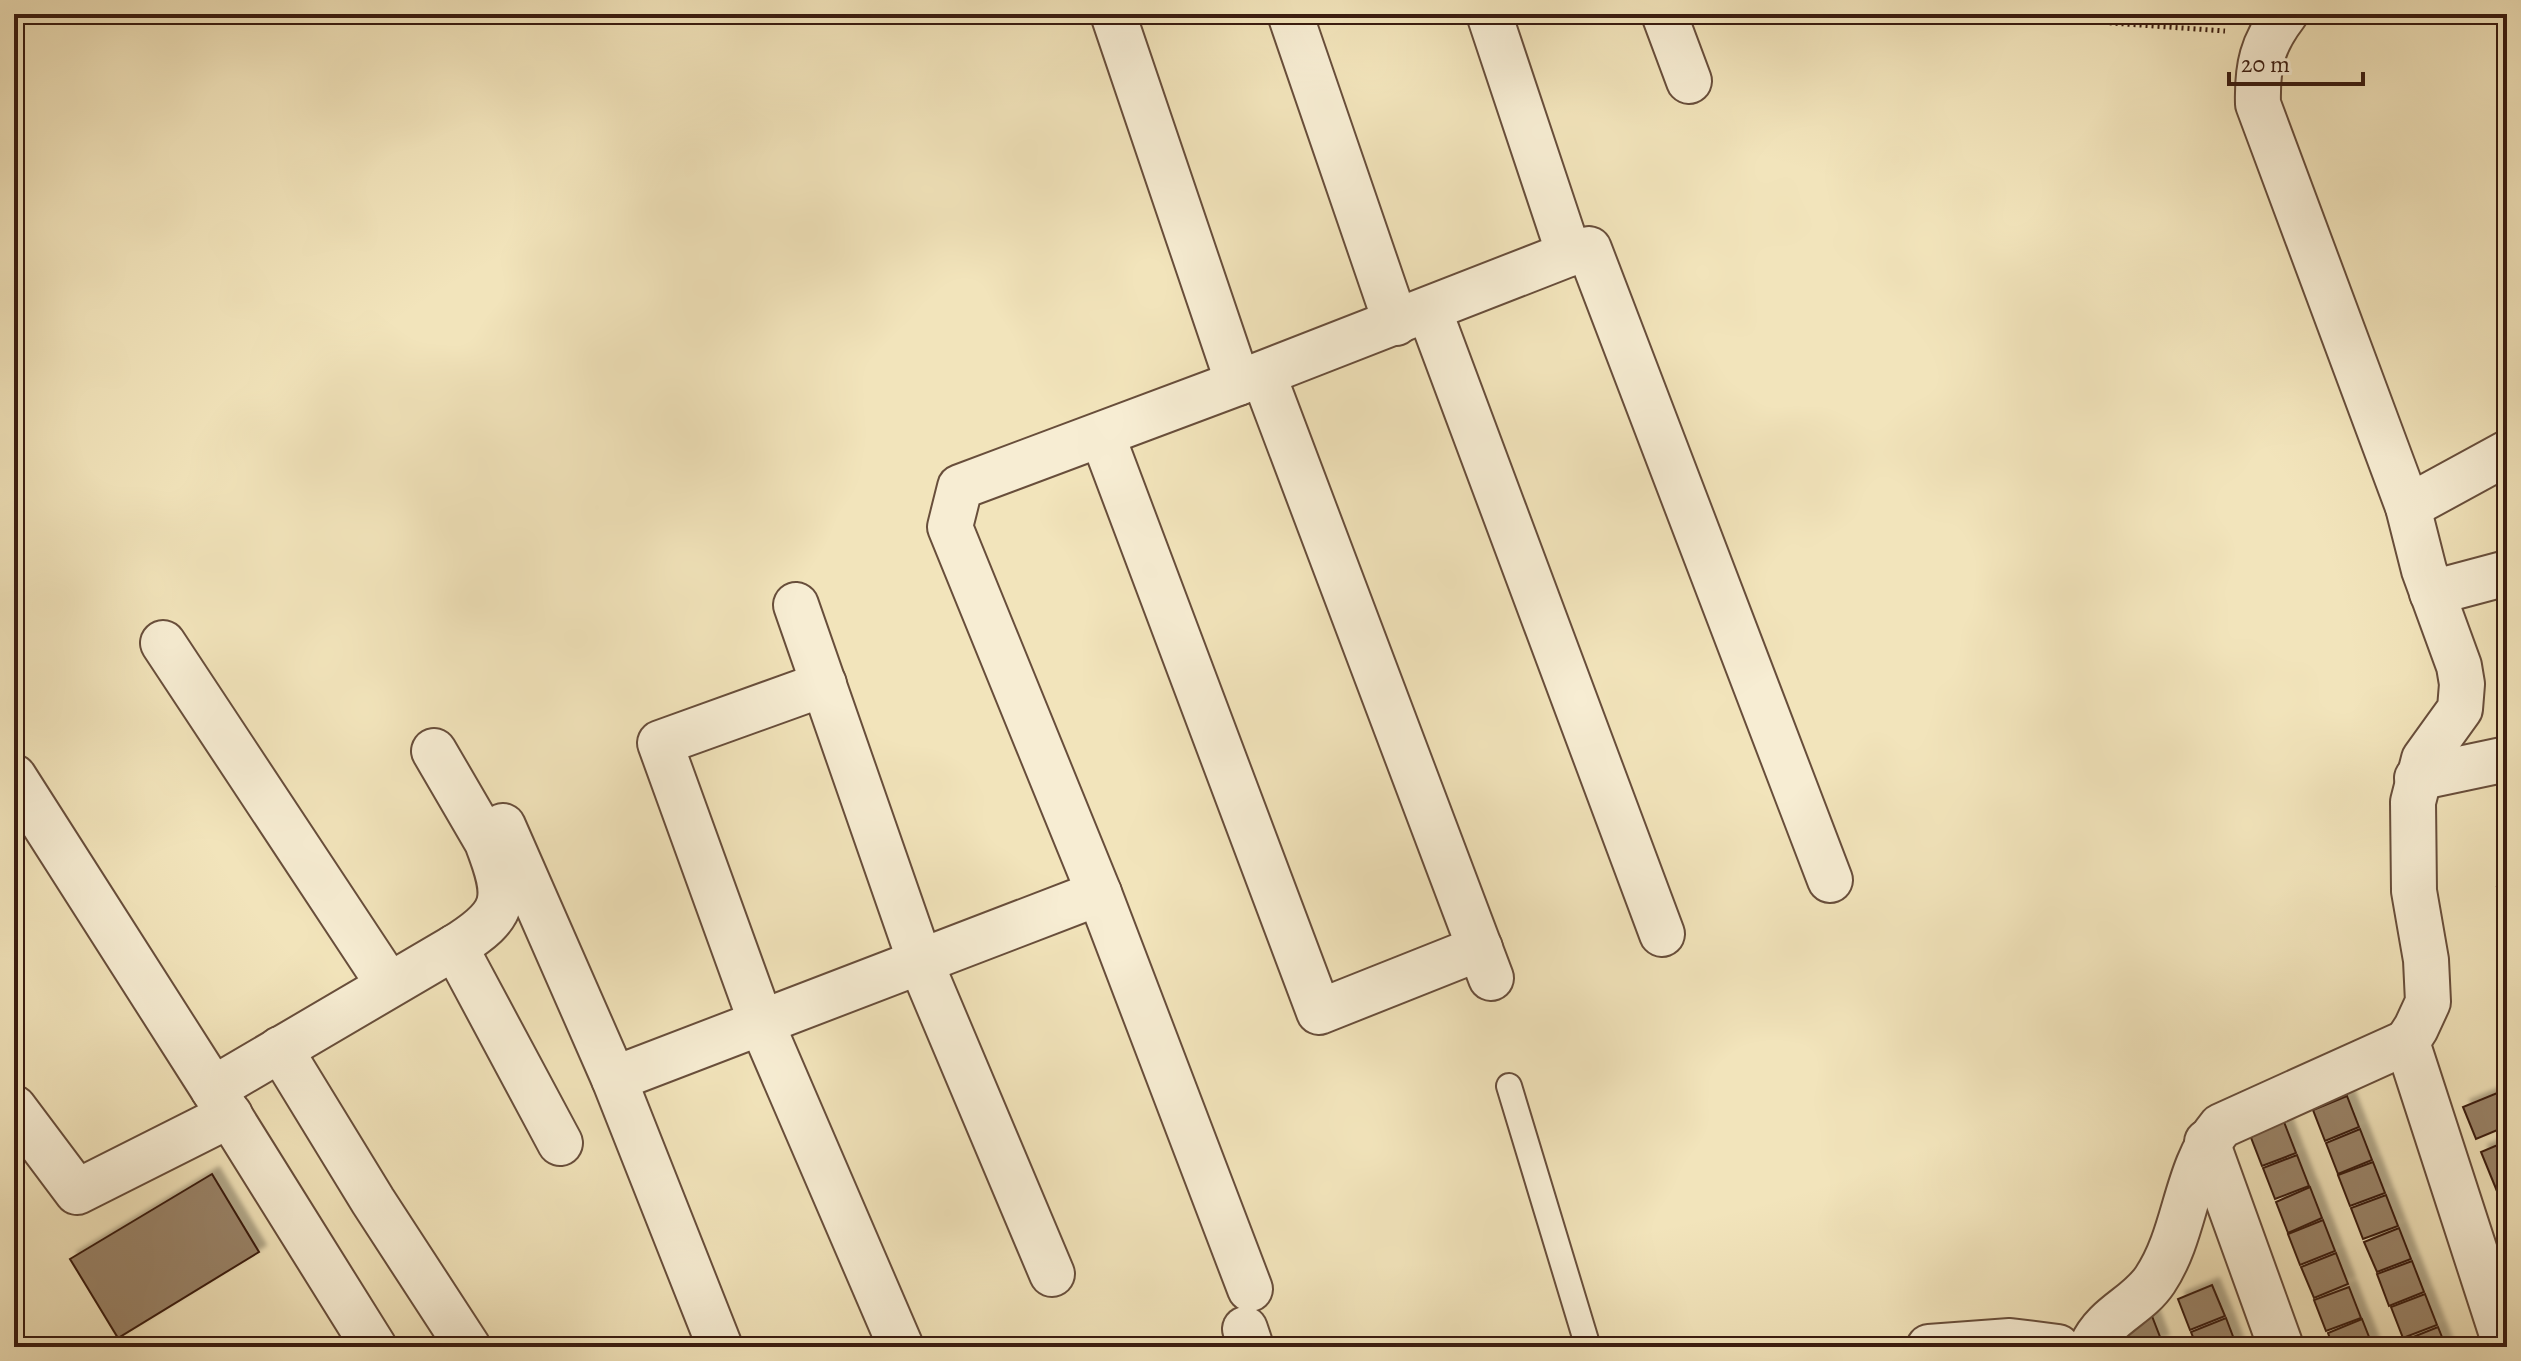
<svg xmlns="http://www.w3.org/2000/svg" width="2521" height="1361" font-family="Alegreya,serif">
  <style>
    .building { fill: #9a8469; stroke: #3a1c10; stroke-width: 2; filter: url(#shadow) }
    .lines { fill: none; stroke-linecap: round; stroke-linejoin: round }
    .service-casing { stroke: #684e3b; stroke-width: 28 }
    .minor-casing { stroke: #684e3b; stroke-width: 48 }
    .path { stroke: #3a1c10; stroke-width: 5; stroke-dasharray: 2 4; stroke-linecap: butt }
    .service { stroke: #f7edd3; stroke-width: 24 }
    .minor { stroke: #f7edd3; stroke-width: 44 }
  </style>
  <defs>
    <filter id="shadow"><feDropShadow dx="7" dy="-7" stdDeviation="2" flood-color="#0004"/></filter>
  </defs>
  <rect width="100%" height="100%" fill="#f2e4bb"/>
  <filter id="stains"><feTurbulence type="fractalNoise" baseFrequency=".0025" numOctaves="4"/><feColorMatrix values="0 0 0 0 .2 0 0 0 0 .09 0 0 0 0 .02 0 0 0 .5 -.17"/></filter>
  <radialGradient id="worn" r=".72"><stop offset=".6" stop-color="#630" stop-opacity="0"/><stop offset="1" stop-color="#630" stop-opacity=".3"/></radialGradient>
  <g class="building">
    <path d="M2507,884V916L2497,887Z"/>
    <path d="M2507,1089V1126L2476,1139L2463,1107Z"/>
    <path d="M2347,1096L2359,1127L2325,1141L2313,1110Z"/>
    <path d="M2284,1122L2296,1153L2262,1166L2250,1135Z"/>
    <path d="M2360,1129L2372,1160L2338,1174L2326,1143Z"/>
    <path d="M2507,1141V1198L2501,1201L2481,1152Z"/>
    <path d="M2297,1155L2309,1186L2275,1199L2263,1168Z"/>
    <path d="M2373,1162L2385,1193L2350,1206L2338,1175Z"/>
    <path d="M212,1174L259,1252L118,1338L70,1259Z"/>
    <path d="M2310,1187L2322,1218L2288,1233L2276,1202Z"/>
    <path d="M2386,1195L2398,1226L2363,1239L2351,1208Z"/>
    <path d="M2323,1220L2335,1251L2300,1265L2288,1234Z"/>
    <path d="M2399,1228L2411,1259L2377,1272L2364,1242Z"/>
    <path d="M2336,1253L2348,1284L2314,1298L2301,1267Z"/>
    <path d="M2412,1261L2424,1292L2389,1306L2377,1274Z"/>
    <path d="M2212,1285L2225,1316L2190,1330L2178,1299Z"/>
    <path d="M2349,1287L2361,1318L2326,1331L2314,1300Z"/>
    <path d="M2425,1294L2437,1325L2403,1338L2391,1307Z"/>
    <path d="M2150,1311L2162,1342L2148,1347H2124L2115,1324Z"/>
    <path d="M2226,1318L2237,1347H2197L2191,1332Z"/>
    <path d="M2362,1319L2373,1347H2333L2328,1333Z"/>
    <path d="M2438,1327L2446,1347H2406L2403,1341Z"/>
  </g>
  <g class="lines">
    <defs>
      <path id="service" d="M1509,1086L1588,1347"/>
      <g id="minor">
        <path d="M1113,14L1238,383"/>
        <path d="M1290,14L1396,323"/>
        <path d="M1664,14L1689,81"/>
        <path d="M2285,14C2262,44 2257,66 2258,104L2408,507L2424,570L2459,666L2462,684L2460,709L2424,759L2413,802L2414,891L2426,960L2428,1002L2416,1028L2407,1042L2506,1347"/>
        <path d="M1569,254L1589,249L1830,880"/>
        <path d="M1429,310L1662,934"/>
        <path d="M1263,374L1491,978"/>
        <path d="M1102,435L1319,1012L1480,948"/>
        <path d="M2408,507L2507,453"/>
        <path d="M2432,593L2507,573"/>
        <path d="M796,605L920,961L1052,1274"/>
        <path d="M163,643L389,985"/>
        <path d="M824,684L660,743L761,1022L901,1347"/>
        <path d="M14,777L213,1089L374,1347"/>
        <path d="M2417,778L2507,759"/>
        <path d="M503,826L614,1079L1099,893"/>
        <path d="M455,947L560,1143"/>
        <path d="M280,1049L373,1201L468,1347"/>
        <path d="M614,1079L720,1347"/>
        <path d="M213,1089L455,947C508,914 509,899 487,842L434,751"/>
        <path d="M14,1108L77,1192L230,1115"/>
        <path d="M2207,1142L2281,1347"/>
        <path d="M1250,1289L1099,893L950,527L960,487L1238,383L1569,254L1489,14"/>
        <path d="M1245,1329L1251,1347"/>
        <path d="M1929,1347L2010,1341L2058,1347"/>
        <path d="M2091,1347C2106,1314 2137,1307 2155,1280C2187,1232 2184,1170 2221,1126L2407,1042"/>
      </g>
    </defs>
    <use href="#service" class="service-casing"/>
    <use href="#minor" class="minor-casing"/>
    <path class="path" d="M1984,14L2225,31"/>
    <use href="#service" class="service"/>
    <use href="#minor" class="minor"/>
  </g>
  <rect width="2521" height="1361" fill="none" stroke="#f2e4bb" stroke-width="48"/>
  <rect x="16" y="16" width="2489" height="1329" fill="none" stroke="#3a1c10" stroke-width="4"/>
  <rect x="24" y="24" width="2473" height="1313" fill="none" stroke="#3a1c10" stroke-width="2"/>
  <path d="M2229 72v12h134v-12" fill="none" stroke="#3a1c10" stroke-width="4"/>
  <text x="2241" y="72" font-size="24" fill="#3a1c10" stroke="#f7edd3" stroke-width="6" paint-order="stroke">20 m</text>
  <rect width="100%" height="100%" filter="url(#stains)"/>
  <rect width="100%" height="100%" fill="url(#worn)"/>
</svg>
